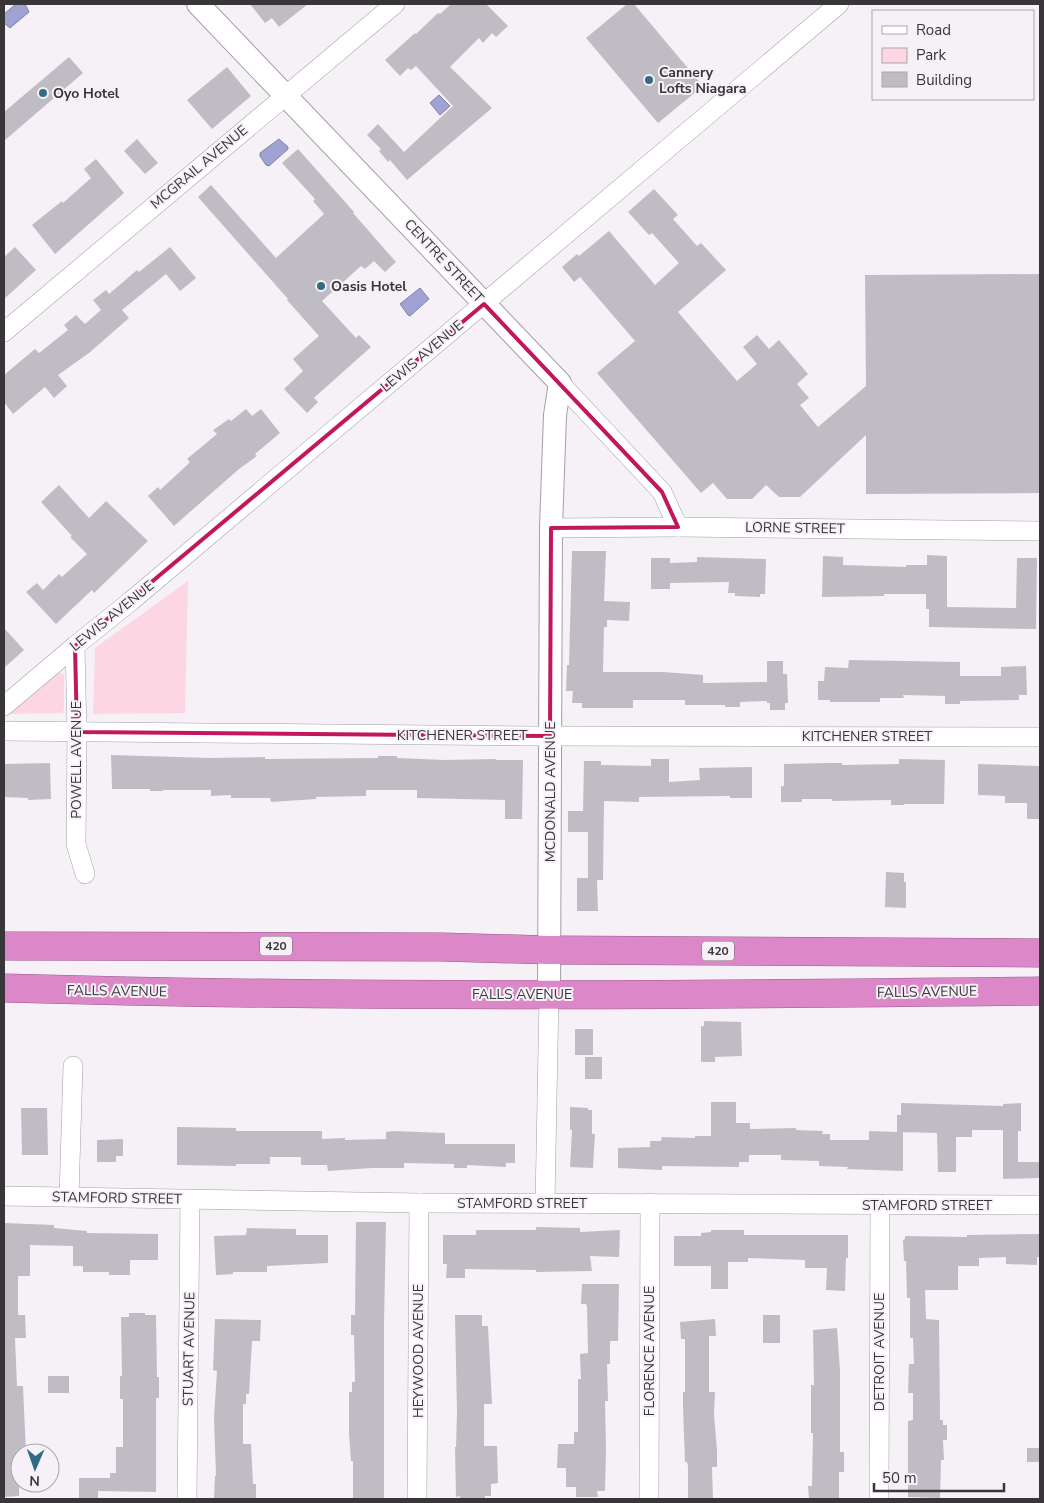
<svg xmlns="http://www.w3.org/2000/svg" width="1044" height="1503" font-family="'Nunito Sans',sans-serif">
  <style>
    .green { fill: #fdd6e4 }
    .water { fill: #9fa2d2; stroke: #8082a4 }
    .building { fill: #bfbdc3 }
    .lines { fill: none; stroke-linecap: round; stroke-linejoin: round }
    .minor-casing { stroke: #a39fa4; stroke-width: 20 }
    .tertiary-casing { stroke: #a39fa4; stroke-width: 24 }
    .trunk-casing { stroke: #9c578d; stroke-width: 29 }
    .minor { stroke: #fff; stroke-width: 19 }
    .tertiary { stroke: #fff; stroke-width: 22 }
    .trunk { stroke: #db87c8; stroke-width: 28 }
    .marked { fill: none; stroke: #c2185b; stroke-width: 4; stroke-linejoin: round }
    .poi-dot { fill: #316c84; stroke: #f5f1f7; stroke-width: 2 }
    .labels { text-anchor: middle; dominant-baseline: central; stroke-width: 4; stroke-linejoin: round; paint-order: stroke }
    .shield { fill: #f5f1f7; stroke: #716e71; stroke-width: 1 }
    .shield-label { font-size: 12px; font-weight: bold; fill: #383638 }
    .poi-label { font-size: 14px; font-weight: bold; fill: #383638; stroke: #f5f1f7; text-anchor: start }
    .street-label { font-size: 14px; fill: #383638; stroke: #f5f1f7 }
  </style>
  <rect width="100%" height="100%" fill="#f5f1f7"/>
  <g class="green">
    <path d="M188,581L185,713L93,714L95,648Z"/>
    <path d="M59,672L64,675V708L63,713L11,714V710L54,673Z"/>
  </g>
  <g class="water">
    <path d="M16,4H25L29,12L10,28L4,23V14Z"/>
    <path d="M439,95L450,106L440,115L430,103Z"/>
    <path d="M279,139L288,147V149L269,166L266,165L260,156V153Z"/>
    <path d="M420,288L429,299L410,316L408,315L400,304Z"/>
  </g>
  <g class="building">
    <path d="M250,4H308L279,27L272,18L265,23Z"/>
    <path d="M451,4H486L508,26L496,37L492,33L483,43L479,38L450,67L492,108L407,180L390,160L388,162L379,151L381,149L367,135L378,124L404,152L453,106L416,66L411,70L408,68L400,76L385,60L415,33L416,34L438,13L440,14Z"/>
    <path d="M627,4H634L703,86L658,123L586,38Z"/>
    <path d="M69,57L83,73L4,141V112Z"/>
    <path d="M227,67L251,96L212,129L187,100Z"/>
    <path d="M137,139L158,163L145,174L124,151Z"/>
    <path d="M298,149L354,212L353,213L396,262L385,272L374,261L365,269L361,266L322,301L356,338L359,335L371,347L316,396L314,398L318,402L307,413L284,389L303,371L293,359L319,336L287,300L288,299L198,197L211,185L276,258L324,214L313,201L315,199L282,163Z"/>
    <path d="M96,159L124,193L55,254L32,225L62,201L63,203L91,178L84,169Z"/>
    <path d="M654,189L678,215L673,219L697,246L701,243L726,270L678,312L737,381L757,364L743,347L757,335L769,349L779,340L808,374L797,384L809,398L800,405L818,427L866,386L865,275L1039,274L1040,493L866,494V435L800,497H779L766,485L752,499H727L713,483L701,493L597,373L635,341L580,277L574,282L562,267L577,254L579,256L609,231L655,285L679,263L652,233L649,235L628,212Z"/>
    <path d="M15,247L36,270L4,299V257Z"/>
    <path d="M170,247L196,278L180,291L166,274L122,310L129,318L89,353L58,375L67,386L54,398L45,387L13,414L4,402V375L35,349L39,353L68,330L64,325L76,315L85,324L101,310L93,300L106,290L109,294L137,270L139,272Z"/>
    <path d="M246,409L252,416L261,409L280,433L255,454L257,456L239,469L174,526L148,496L158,487L160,490L185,467L190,462L187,459L217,434L213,430L229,419L231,421Z"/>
    <path d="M59,485L89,518L106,501L148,541L94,593L92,590L56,624L26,592L37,583L43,590L59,574L62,577L87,554L70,537L72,536L41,502Z"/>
    <path d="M572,551H606L604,601L630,602L629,621L607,620V627H604L603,672H663L703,675V683L767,682V661H783V674H787L788,703H785V710H770V703H767V701L740,702V707H725V705H685V700H633V708H582V703H572L573,691H566L567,665H569Z"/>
    <path d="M927,555L947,556V607L1016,608L1017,558H1037L1036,629L929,627V609H926V594H884V596L822,597L823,556L843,557V565L906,567V565H927Z"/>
    <path d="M697,557L766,559L765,594H760V597L735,596V593H728L729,582L670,583V589H651V558H670V563L697,562Z"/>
    <path d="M4,628L24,650L4,668Z"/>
    <path d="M849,660L960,662V676H1001V667L1026,666L1027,695H1019V700L960,701V704H945V696L903,695L904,698H880V702H830V700H818V681H824L825,667L848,668Z"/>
    <path d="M111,755L211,758L265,757V759L378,758V756H397V758L445,760L496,759V760H523L522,819H505V800L417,798V790H366V796L316,797V799L271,802L270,798H231V795L211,796V790H163V791H150V789H112Z"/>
    <path d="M651,759H669V782L700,780L699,768L752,767V798H730V796L639,797V802L604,801L603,880H597L598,911H577V878H588V832H568V811H583L584,761H601V765L651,766Z"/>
    <path d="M899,759L945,760L944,804H904V805H891V800L832,801V799H802V802H781V786H784V764L827,763H842V765L899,764Z"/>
    <path d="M50,763L51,799L28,800V798L4,797V764Z"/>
    <path d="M978,764L1040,766V819H1027V803H1005V796L978,795Z"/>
    <path d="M886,872L904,873V882H906V908L885,907Z"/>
    <path d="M704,1021L741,1022L742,1056L715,1057V1062H701V1026H704Z"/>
    <rect x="575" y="1029" width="18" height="26"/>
    <rect x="585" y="1057" width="17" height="22"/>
    <path d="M711,1102H736V1123H750V1129L796,1128V1130L823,1131L822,1134H830V1140H869V1131L897,1132V1115H901V1103L1003,1106V1104L1021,1103V1131H1018V1162H1040V1178L1003,1179V1130H972V1137H956V1172H938L937,1133L901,1132H903V1171L847,1169L848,1167L819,1166V1161L781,1160V1155H749V1162H739V1167L662,1166V1170L618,1168V1148L650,1147V1141H661L662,1137L695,1138V1136H711Z"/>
    <path d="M570,1107L588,1108V1110H592V1134H595L593,1168L570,1167L572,1130H570Z"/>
    <path d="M21,1108H47L48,1155H22Z"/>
    <path d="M177,1127L236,1128V1131H322V1139L345,1138V1140L386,1139V1132L393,1131L445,1133V1144H515V1163H506V1167L467,1165V1168H454V1164L404,1163V1168H372L328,1171L327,1165H301V1157H270V1164H236V1166L177,1165Z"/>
    <path d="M123,1139V1156H116V1162H97V1140Z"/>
    <path d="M356,1222H386L384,1324V1499H353V1461H351L349,1434V1392H352V1382H355L354,1335H351V1315H355Z"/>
    <path d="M4,1223L54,1225V1228L87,1231V1233L158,1234V1260H130V1275H109V1272H83V1266H73V1246L30,1245V1276H18V1315H25L26,1338H15L17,1386H23L26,1453H20L19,1496L4,1497Z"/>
    <path d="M536,1227L580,1228V1232L620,1230L619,1257L590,1256L592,1271L536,1272V1270L465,1269V1278H446L447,1264H443V1235H476V1230H536Z"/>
    <path d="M247,1228L296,1229V1235H328V1263L267,1266V1272H233V1274L216,1275L214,1236L246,1235Z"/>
    <path d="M711,1230H744V1235H848V1258H846L845,1291L826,1290L827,1268H805V1260L748,1258V1262H728V1289H711V1266H674V1236H701V1233L711,1232Z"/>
    <path d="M1040,1234V1257H1037V1265L1006,1264V1257L979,1258V1266H958V1290H925L926,1319L939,1320L940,1420H943V1425H947V1440H943L944,1460H941L940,1498L908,1497V1421L913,1420V1393H908L909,1364H914L913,1338H910V1298H907L906,1261H904L903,1240L905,1239V1236L967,1237V1235Z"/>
    <path d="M582,1284H619L618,1341H610V1364H607L608,1401H605L606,1449L605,1491H597L598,1497H576V1487H566V1468H557L558,1444H574V1432H578V1379H581L580,1354L588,1353L587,1306L586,1304H581Z"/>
    <path d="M129,1313H145V1315H156L157,1377H159V1398H156V1492L98,1491V1498L79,1499V1478H110V1473H116V1447H123V1399H120V1376H122L121,1317H129Z"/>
    <path d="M455,1315H482V1326H488L492,1404H484V1446H497L498,1483L491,1484V1496H485V1499H460V1496L456,1497L455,1447H456L457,1412Z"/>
    <rect x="763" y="1315" width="17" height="28"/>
    <path d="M215,1319L261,1320L260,1341H252L249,1394H246V1404H243V1444H251L253,1484H256V1499H214L215,1476H216L214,1417L217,1371L213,1370Z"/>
    <path d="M715,1319L716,1336H709V1392H715L714,1415L717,1450V1467H712L713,1499H688V1466L687,1462H685L683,1407V1392H685V1339H681L680,1322Z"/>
    <path d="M837,1328L840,1371V1452H844V1472H839V1499H809L808,1486H812L813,1433H811V1385H814L813,1330Z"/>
    <rect x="48" y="1376" width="21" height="17"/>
    <rect x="1027" y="1448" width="13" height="14"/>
  </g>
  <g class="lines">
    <defs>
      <g id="minor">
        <path d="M4,332L395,4"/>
        <path d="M560,383L662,492L678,527"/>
        <path d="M551,528L678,527L1040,531"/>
        <path d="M75,646L77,732L76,844L85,874"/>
        <path d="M4,706L75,646L131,601L839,4"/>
        <path d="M4,731L533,736L1040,737"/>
        <path d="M4,1196L419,1203L1040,1205"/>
        <path d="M69,1197L73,1066"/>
        <path d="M545,1203L549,995"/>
        <path d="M187,1499L190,1200"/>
        <path d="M417,1499L419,1203"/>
        <path d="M649,1499L650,1203"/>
        <path d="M879,1499L880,1204"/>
      </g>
      <path id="tertiary" d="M198,4L560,383L555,415L551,528L549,995"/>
      <g id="trunk">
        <path d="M4,946L442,947L549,950L1040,953"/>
        <path d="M4,988C349,998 695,995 1040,991"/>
      </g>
    </defs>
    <use href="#minor" class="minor-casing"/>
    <use href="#tertiary" class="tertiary-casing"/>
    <use href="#trunk" class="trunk-casing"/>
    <use href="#minor" class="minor"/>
    <use href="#tertiary" class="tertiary"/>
    <use href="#trunk" class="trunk"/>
  </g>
  <path class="marked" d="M484,304L662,492L678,527L551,528L550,736L77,732L75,646Z"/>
  <g class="poi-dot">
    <circle cx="649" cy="80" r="5"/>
    <circle cx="43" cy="93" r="5"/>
    <circle cx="321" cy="286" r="5"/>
  </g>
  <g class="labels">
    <g class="shield">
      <rect x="260" y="936.5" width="32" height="19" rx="4"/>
      <rect x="702" y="941.5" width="32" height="19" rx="4"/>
    </g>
    <g class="shield-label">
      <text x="276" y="946">420</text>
      <text x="718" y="951">420</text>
    </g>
    <g class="poi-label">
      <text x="659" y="72">Cannery<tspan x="659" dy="16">Lofts Niagara</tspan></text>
      <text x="53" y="93">Oyo Hotel</text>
      <text x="331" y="286">Oasis Hotel</text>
    </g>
    <g class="street-label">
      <text transform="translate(199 167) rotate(-40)">MCGRAIL AVENUE</text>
      <text transform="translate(444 261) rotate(47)">CENTRE STREET</text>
      <text transform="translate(422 356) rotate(-40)">LEWIS AVENUE</text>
      <text transform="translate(795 528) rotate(1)">LORNE STREET</text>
      <text transform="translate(112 616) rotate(-39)">LEWIS AVENUE</text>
      <text x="462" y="735">KITCHENER STREET</text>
      <text x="867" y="736">KITCHENER STREET</text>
      <text transform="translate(76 760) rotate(-90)">POWELL AVENUE</text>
      <text transform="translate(550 792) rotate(-90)">MCDONALD AVENUE</text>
      <text transform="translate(117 991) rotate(1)">FALLS AVENUE</text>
      <text transform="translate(927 992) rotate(-1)">FALLS AVENUE</text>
      <text x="522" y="994">FALLS AVENUE</text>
      <text transform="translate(117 1198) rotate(1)">STAMFORD STREET</text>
      <text x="522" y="1203">STAMFORD STREET</text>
      <text x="927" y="1205">STAMFORD STREET</text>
      <text transform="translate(189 1349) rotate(-89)">STUART AVENUE</text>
      <text transform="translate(418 1351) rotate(-90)">HEYWOOD AVENUE</text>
      <text transform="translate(649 1351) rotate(-90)">FLORENCE AVENUE</text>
      <text transform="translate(879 1352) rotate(-90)">DETROIT AVENUE</text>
    </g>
  </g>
  <rect width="1044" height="1503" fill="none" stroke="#383638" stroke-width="10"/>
  <rect x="872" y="10" width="162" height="90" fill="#f5f1f7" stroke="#a9a6ab"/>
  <rect x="882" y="26" width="25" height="8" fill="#ffffff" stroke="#a9a6ab"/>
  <text x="916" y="35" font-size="15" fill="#383638">Road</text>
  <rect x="882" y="48" width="25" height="15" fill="#fdd6e4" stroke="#a9a6ab"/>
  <text x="916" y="60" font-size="15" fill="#383638">Park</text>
  <rect x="882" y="72" width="25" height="15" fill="#bfbdc3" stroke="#a9a6ab"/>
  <text x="916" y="85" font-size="15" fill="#383638">Building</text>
  <g transform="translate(35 1468) rotate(182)"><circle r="24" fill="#f5f1f7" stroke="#a9a6ab"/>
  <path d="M0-4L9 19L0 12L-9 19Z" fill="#316c84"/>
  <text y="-8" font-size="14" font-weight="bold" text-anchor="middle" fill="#383638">N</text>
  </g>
  <path d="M874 1483v8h130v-8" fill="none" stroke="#383638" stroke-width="2.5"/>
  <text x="882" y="1483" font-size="15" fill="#383638" stroke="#f5f1f7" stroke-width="4" paint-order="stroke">50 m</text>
</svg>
